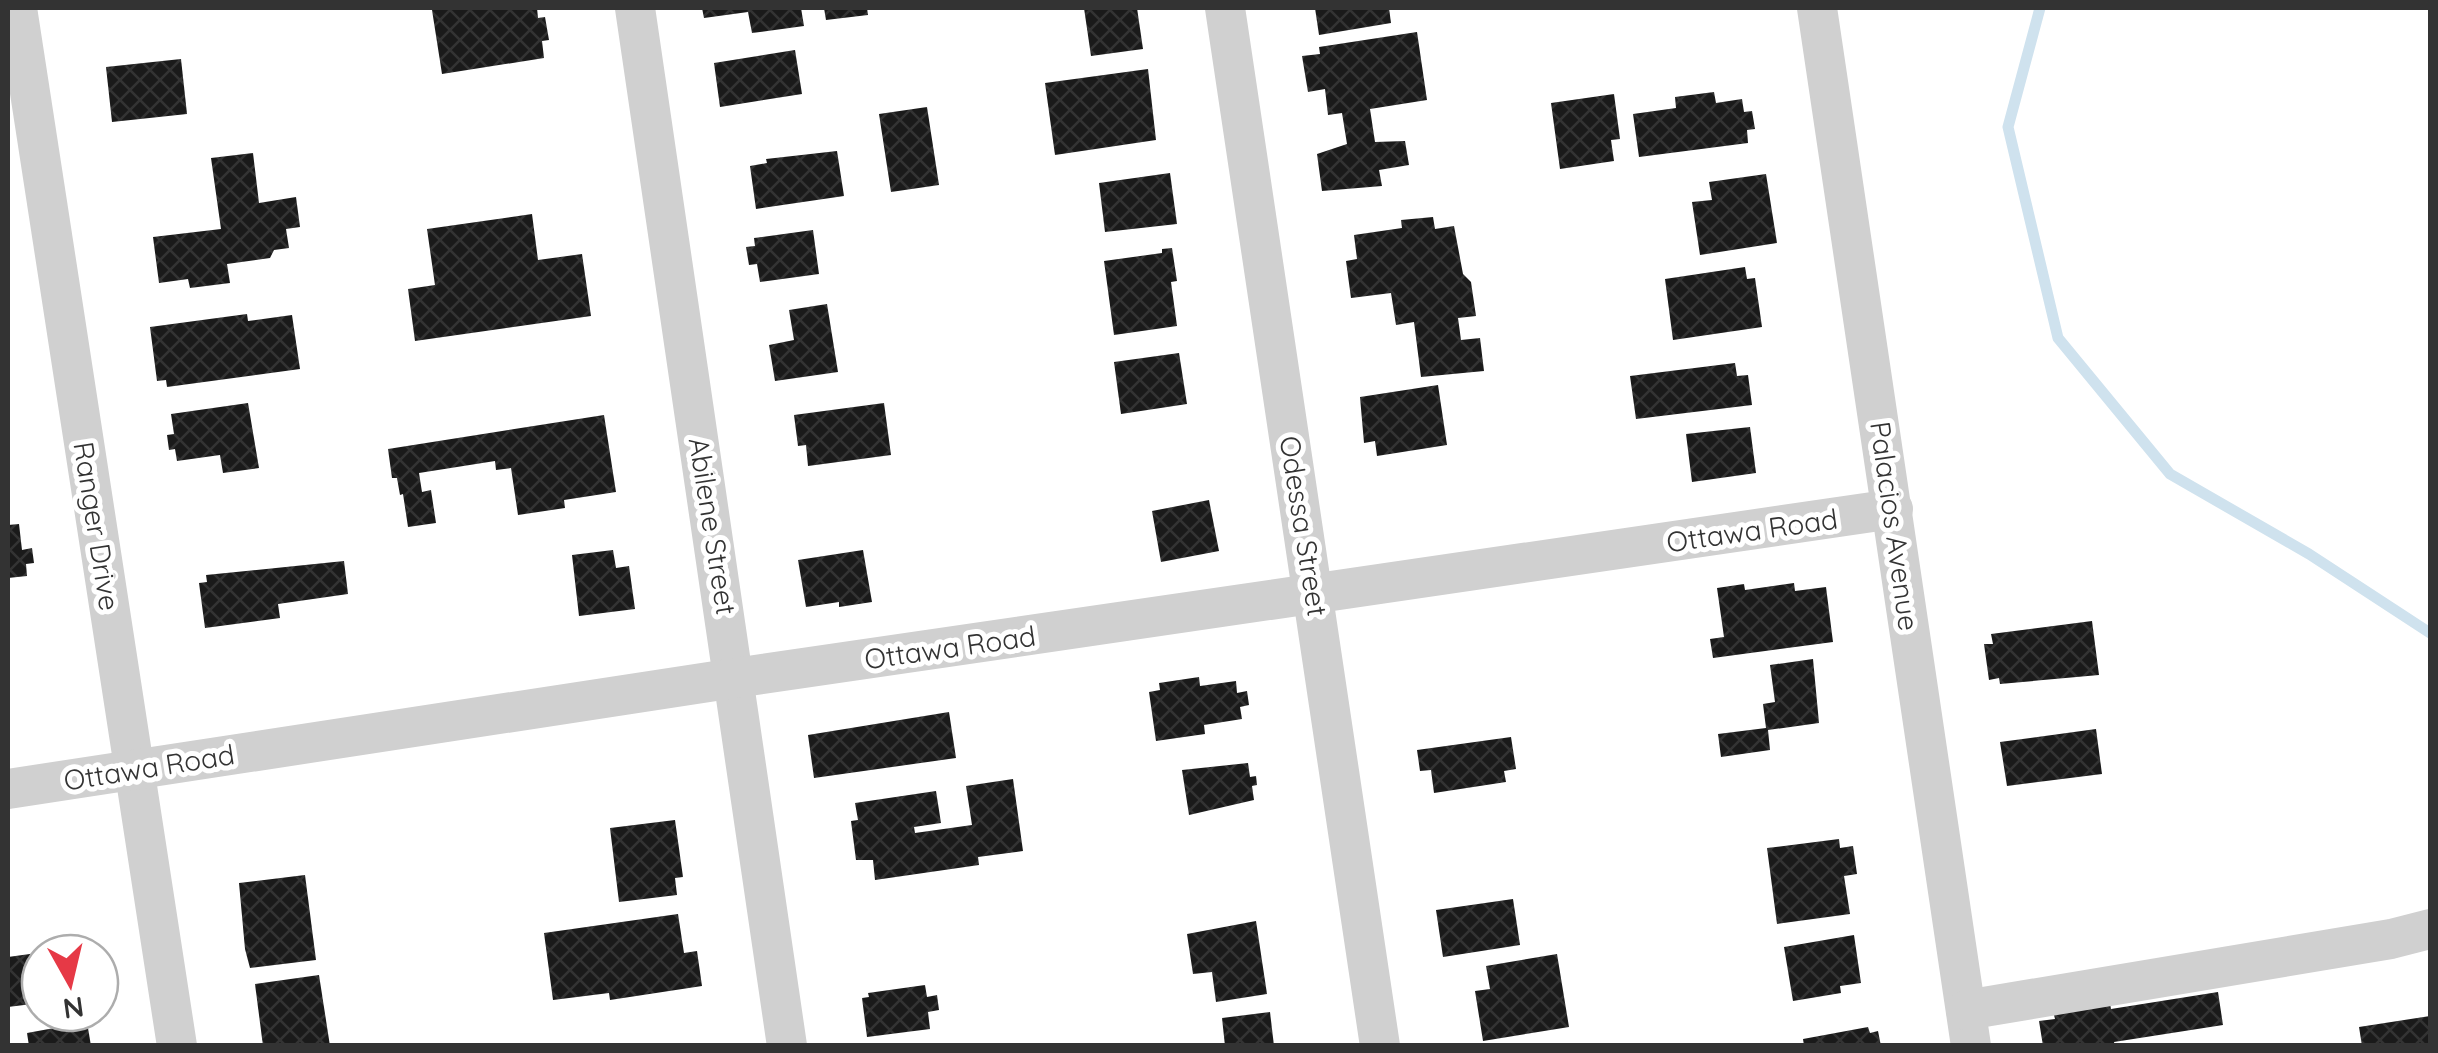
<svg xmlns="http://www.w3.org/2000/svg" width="2438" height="1053" font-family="Quicksand,sans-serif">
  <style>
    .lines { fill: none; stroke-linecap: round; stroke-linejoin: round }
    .stream { stroke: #cfe2ee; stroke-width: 11 }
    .building { fill: url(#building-cross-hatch) }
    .minor { stroke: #d0d0d0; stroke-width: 40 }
    .labels { text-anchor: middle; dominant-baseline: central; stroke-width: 10; stroke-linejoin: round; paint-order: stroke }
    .street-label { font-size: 28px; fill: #333; stroke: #fff }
  </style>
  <defs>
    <pattern id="building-cross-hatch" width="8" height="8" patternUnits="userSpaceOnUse" patternTransform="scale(2.5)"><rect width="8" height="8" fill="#1a1a1a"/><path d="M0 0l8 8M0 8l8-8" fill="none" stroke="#333"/></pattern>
  </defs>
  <rect width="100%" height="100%" fill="#fff"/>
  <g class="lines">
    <path class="stream" d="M2040,8L2008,127L2058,338L2170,474L2309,554L2430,633"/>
  </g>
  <g class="building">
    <path d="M460,8H537L538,18L545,17L549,40L542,41L544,58L442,74L432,10Z"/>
    <path d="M702,8H801L804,26L752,33L748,12L704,18Z"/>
    <path d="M824,8H867L868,15L826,20Z"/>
    <path d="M1084,8H1137L1143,49L1091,56Z"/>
    <path d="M1315,8H1389L1391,23L1319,35Z"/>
    <path d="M1417,32L1427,100L1370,109L1375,142L1405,141L1409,165L1379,170L1382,186L1322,191L1317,154L1347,144L1342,113L1328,115L1325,89L1308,92L1302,56L1320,54L1319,47Z"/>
    <path d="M795,50L802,94L720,107L714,63Z"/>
    <path d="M181,59L187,114L112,122L106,67Z"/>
    <path d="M1148,69L1156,140L1055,155L1045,83Z"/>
    <path d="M1714,92L1716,103L1742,99L1744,112L1752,111L1755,129L1747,130L1748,143L1639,157L1633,114L1676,108L1675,97Z"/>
    <path d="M1614,94L1620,139L1611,140L1614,161L1560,169L1551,103Z"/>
    <path d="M927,107L939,185L891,192L879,114Z"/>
    <path d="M837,151L844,196L756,209L750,166L767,163L766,159Z"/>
    <path d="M253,153L259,203L296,197L300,227L286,229L289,248L274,250L270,258L227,264L230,283L190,288L188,279L159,283L153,237L221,229L211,158Z"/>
    <path d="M1170,173L1177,224L1105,232L1099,183Z"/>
    <path d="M1766,174L1777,243L1700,255L1692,202L1712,200L1709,182Z"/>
    <path d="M532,214L538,260L582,254L591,316L415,341L408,289L435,285L427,229Z"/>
    <path d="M1433,217L1435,229L1454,226L1463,274L1471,282L1476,316L1458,318L1461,340L1480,338L1484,371L1421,377L1414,322L1396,325L1391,293L1351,298L1346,261L1357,259L1354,235L1402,228L1401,220Z"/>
    <path d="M813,230L819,274L760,282L757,264L749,265L746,247L755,246L754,238Z"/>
    <path d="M1172,248L1177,281L1171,282L1177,326L1114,335L1104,261L1162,253V249Z"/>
    <path d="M1745,267L1747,279L1755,278L1762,327L1673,340L1665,279Z"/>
    <path d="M827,304L838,372L775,381L769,345L794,340L789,310Z"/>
    <path d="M247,314L248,321L292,315L300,369L167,387L166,380L157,381L150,327Z"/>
    <path d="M1179,353L1187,404L1121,414L1114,362Z"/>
    <path d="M1735,363L1737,376L1748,375L1752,405L1636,419L1630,376Z"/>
    <path d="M1438,385L1447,445L1377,456L1375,441L1364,443L1360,397Z"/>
    <path d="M248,403L259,468L223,473L220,455L177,461L175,449L169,450L167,435L174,434L171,414Z"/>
    <path d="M884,403L891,455L808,466L806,445L798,446L794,415Z"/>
    <path d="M604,415L616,492L564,500L565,508L518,515L511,468L496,470L495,461L419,473L422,492L431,490L436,523L408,527L403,494L400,495L397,478H392L388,449Z"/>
    <path d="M1750,427L1756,473L1692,482L1686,434Z"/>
    <path d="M1209,500L1219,551L1161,562L1152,511Z"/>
    <path d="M19,524L22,550L32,548L34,563L26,564L27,576L8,578V525Z"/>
    <path d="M613,550L616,568L629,566L635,609L579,616L572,555Z"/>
    <path d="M863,550L872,602L839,607V602L806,607L798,560Z"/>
    <path d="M344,561L348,594L278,604L280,618L205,628L199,583L207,582L206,575Z"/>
    <path d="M1794,583L1795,591L1826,587L1833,642L1713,658L1710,639L1724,637L1717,588L1744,584L1745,590Z"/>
    <path d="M2092,621L2099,675L2000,684L1999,678L1989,680L1984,644H1993L1991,634Z"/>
    <path d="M1813,659L1819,723L1768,730L1770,750L1721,757L1718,734L1766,728L1763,704L1775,702L1770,665Z"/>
    <path d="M1199,677L1200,686L1236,681L1237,693L1247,691L1249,705L1240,707L1242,719L1204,725L1205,734L1156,741L1149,692L1160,690L1159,683Z"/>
    <path d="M949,712L956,758L814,778L808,735Z"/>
    <path d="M2096,729L2102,774L2007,786L2000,742Z"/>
    <path d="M1511,737L1516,769L1504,771L1506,782L1434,793L1431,770L1420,771L1417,750Z"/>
    <path d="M1248,763L1250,777L1256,776L1257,785L1252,786L1254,800L1189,815L1182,770Z"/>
    <path d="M1013,779L1023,851L978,857L979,865L875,880L873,860H856L851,821L858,820L855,803L936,791L941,823L914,827L915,833L972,825L966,786Z"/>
    <path d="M675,820L683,877L675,878L677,895L619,902L610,828Z"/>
    <path d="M1839,839L1840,848L1853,846L1857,874L1844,876L1850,914L1777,924L1767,848Z"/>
    <path d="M305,875L316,960L250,968L245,949L239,883Z"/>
    <path d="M1513,899L1520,945L1443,957L1436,910Z"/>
    <path d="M678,914L684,953L697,951L702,986L610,1000L609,993L553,1000L544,933Z"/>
    <path d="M1256,921L1267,994L1216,1002L1212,972L1193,974L1187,934Z"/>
    <path d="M1854,935L1861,983L1840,986L1841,993L1793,1001L1784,947Z"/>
    <path d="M37,953L40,1003L8,1007V957Z"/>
    <path d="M1557,954L1569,1027L1483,1041L1475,991L1490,989L1486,966Z"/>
    <path d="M319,975L330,1046H263L255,984Z"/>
    <path d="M925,985L927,997L937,995L939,1010L928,1012L930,1029L867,1037L862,998L869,997L868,993Z"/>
    <path d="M2218,992L2223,1025L2114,1042L2115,1046H2043L2039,1021L2055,1019L2052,1007L2109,998L2111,1009Z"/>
    <path d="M1270,1012L1274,1046H1225L1222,1018Z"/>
    <path d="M2430,1016V1046H2362L2359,1027Z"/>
    <path d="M87,1022L91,1046H29L27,1033Z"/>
    <path d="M1868,1027L1870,1033L1878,1031L1881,1046H1804L1803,1039Z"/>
  </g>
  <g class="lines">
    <g class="minor">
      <path d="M17,8L177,1046"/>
      <path d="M635,8L787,1046"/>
      <path d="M1225,8L1380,1046"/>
      <path d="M1817,8L1971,1046"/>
      <path d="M8,789L735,678L1893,509"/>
      <path d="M1966,1010L2391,939L2430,929"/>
    </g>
  </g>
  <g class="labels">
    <g class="street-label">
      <text transform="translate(97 526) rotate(81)">Ranger Drive</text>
      <text transform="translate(713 526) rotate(81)">Abilene Street</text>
      <text transform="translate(1304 526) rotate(81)">Odessa Street</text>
      <text transform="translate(1895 526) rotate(82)">Palacios Avenue</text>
      <text transform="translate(1752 530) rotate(-8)">Ottawa Road</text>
      <text transform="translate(950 647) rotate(-8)">Ottawa Road</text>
      <text transform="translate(149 767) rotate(-9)">Ottawa Road</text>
    </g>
  </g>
  <rect width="2438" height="1053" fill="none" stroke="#333333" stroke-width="20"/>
  <g transform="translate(70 983) rotate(172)"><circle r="48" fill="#ffffff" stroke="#adadad" stroke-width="2.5"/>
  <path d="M0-8L18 38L0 25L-18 38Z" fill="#e63946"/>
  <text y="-15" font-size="28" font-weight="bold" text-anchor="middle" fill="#333333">N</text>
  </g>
</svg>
